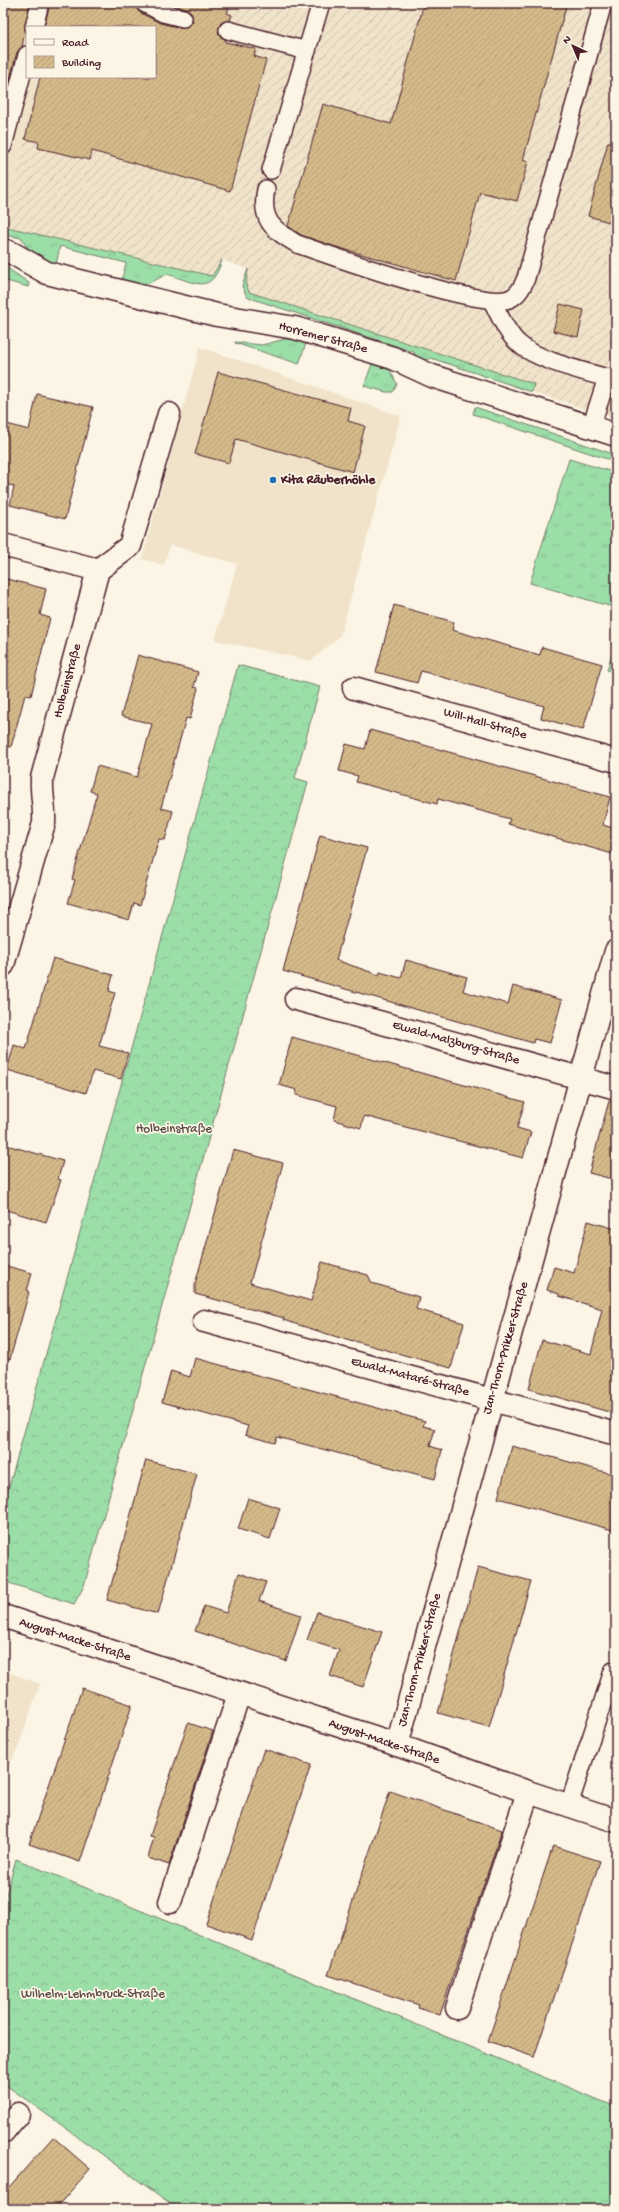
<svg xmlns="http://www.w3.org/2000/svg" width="619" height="2212" font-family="'Gochi Hand',sans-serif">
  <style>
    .built { fill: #f0e3ca }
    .industrial { fill: url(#industrial-furrows) }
    .grass { fill: url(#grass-tufts); stroke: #737e6a }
    .forest { fill: url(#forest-crowns); stroke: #737e6a }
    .pitch { fill: #9cdea8; stroke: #737e6a }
    .building { fill: url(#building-hatch); stroke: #4a1f2b }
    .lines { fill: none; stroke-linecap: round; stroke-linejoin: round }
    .service-casing { stroke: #4a1f2b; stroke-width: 20 }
    .minor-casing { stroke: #4a1f2b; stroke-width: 25 }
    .service { stroke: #fcf5e5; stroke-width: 17 }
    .minor { stroke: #fcf5e5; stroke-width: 22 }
    .poi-dot { fill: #1f6fb2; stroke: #fcf5e5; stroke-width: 1.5 }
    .labels { text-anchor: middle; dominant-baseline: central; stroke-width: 3.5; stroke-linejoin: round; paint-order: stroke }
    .street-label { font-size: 13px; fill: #4a1f2b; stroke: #fcf5e5 }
    .poi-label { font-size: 13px; font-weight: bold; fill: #4a1f2b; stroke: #fcf5e5; text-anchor: start }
    .park-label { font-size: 13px; fill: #5e4f4a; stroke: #fcf5e5 }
  </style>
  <defs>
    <pattern id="industrial-furrows" width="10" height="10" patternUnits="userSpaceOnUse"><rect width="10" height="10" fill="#f0e3ca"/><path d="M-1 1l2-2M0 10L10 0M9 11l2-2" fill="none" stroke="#cfc2ae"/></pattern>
    <pattern id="grass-tufts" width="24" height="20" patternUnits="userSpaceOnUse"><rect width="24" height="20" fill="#9cdea8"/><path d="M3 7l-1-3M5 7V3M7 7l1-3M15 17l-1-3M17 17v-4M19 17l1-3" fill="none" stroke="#88be91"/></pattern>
    <pattern id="forest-crowns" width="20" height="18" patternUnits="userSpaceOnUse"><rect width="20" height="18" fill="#9cdea8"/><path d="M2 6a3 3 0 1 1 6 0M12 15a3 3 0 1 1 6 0" fill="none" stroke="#88be91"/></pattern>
    <pattern id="building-hatch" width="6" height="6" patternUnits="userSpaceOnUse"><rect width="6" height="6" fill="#d4ba8a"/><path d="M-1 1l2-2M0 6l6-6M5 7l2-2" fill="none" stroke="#b89f77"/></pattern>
  </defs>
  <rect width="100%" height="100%" fill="#fcf5e5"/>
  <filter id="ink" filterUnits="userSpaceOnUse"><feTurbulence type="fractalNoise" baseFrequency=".025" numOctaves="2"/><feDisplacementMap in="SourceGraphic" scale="8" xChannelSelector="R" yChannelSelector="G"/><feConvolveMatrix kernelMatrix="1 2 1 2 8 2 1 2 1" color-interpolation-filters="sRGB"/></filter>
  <g filter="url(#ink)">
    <g class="built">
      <path d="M3,3H57L51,27H27V77H39L4,226Z"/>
      <path d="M200,347L401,416L340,636L311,661L215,640L237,564L170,545L164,565L142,559Z"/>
      <path d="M3,1670L40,1684L17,1750L3,1778Z"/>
    </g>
    <path class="industrial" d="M57,3H616V419L532,392L534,384L249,292L246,284L248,269L222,260L213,276L4,226L39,77H155V27Z"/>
    <g class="grass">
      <path d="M3,226L212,276L222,260C211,296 196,283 167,274C148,284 143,288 121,282L126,263L60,246L56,265C40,261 28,254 22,238L3,235Z"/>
      <path d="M3,265L29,283L28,287L3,280Z"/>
      <path d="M248,269L246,284L249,292L534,384L532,392L431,358L426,360L416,357L414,352L247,297L242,286Z"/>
      <path d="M285,339H296L306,343L299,364L235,343V342L262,345Z"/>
      <path d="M372,364L390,370L397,384L393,392H386L364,386Z"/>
      <path d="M475,407L616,455V462L473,414Z"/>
      <path d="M569,459L616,473V608L530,583Z"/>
    </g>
    <g class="forest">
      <path d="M238,665L320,687L295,778L308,782L84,1586L74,1604L3,1581V1508Z"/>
      <path d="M16,1859L616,2107V2209H178L3,2083V1905Z"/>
    </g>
    <path class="pitch" d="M616,640V673L607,670Z"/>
    <g class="building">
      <path d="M3,3H30L22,47L17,52L8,86L3,85Z"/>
      <path d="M50,3H134L139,12L160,23L181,28L186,27L193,21L190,11L165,3H230L227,13L232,15L230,20L221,23L218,32L221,37L226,40L225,42L256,49L254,56L266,60L230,191L92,151L90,160L38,148L39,142L25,139L40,77H155V27H44Z"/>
      <path d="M424,3H567L523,160L528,162L517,201L480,192L456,281L333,246L301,235L288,226L323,104L391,124Z"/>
      <path d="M608,142L616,143V224L588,216Z"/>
      <path d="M560,304L584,310L578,337L553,331Z"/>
      <path d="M218,372L351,408L348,421L365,426L353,472L236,439L229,463L195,454Z"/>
      <path d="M37,394L93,407L65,519L10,505L14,486L3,484V423L29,430Z"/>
      <path d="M3,578L46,589L40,615L50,618L31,696L25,695L11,747L3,746Z"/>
      <path d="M394,605L454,622L452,630L540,655L542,647L602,664L583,730L541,718L544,706L421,671L417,683L376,672Z"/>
      <path d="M138,655L198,672L194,687L198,688L190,719L186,718L161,808L173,811L165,840L159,839L140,905L134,903L129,920L68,903L75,880L72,879L97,793L90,791L97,766L137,777L152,724L121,716Z"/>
      <path d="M370,730L610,797L603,825L616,829V855L508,824L510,819L438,799L437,804L356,782L358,776L339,771L346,744L365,749Z"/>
      <path d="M320,835L367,848L336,960L379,975L380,972L401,978L406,960L467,977L463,991L508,1004L513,986L562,1000L550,1043L534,1039L533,1043L283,971Z"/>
      <path d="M53,958L113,975L109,991L115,993L99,1046L128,1053L121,1079L93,1071L86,1093L7,1070L14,1045L26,1049Z"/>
      <path d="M292,1037L525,1102L517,1128L531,1132L523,1158L364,1116L361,1128L334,1120L337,1106L296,1095L297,1090L279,1085Z"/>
      <path d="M609,1101L616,1102V1180L589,1173Z"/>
      <path d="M3,1144L63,1161L58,1179L61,1180L46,1222L3,1209Z"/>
      <path d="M233,1150L283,1163L250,1283L311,1301L322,1262L368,1275L372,1283L419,1297L416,1309L464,1323L451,1368L354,1341L353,1342L283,1320L284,1318L195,1294V1284Z"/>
      <path d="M588,1221L616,1229V1414L529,1389L542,1340L591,1354L602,1309L559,1296V1294L547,1290L554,1267L574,1273Z"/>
      <path d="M3,1265L32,1273L27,1291L29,1292L10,1359L3,1358Z"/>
      <path d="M195,1358L425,1421L423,1426L435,1429L430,1446L442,1450L435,1479L277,1437L275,1443L245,1435L248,1426L162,1402L171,1371L190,1377Z"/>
      <path d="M512,1446L616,1475V1531L498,1498Z"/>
      <path d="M146,1460L197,1474L158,1614L107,1600Z"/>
      <path d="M248,1498L280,1508L270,1539L238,1529Z"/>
      <path d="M478,1567L531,1581L489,1727L438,1713Z"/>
      <path d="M239,1573L266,1582L259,1601L301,1615L286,1661L195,1631L204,1606L226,1613Z"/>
      <path d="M317,1612L382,1632L363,1687L330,1676L339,1650L307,1640Z"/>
      <path d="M82,1688L132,1705L80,1862L29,1844Z"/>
      <path d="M188,1723L213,1731L169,1865L148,1858L154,1837L150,1836Z"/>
      <path d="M264,1749L311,1765L252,1940L206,1924Z"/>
      <path d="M390,1791L502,1830L440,2015L418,2008L419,2005L328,1975Z"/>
      <path d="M553,1846L600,1861L534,2057L488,2041Z"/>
      <path d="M53,2137L90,2169L55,2209H3V2194Z"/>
    </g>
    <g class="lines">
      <defs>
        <g id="service">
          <path d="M144,3L163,13L183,18"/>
          <path d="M34,27L40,3"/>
          <path d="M228,30L307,51"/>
          <path d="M3,146L27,55"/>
          <path d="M271,170L321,3"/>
          <path d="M266,189C260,220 272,229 297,244C331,256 481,309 509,299C517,296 523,286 526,278L603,3"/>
          <path d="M492,301C499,314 506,332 518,343C536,360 583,371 607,378"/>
          <path d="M591,427L607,378L616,377"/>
          <path d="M569,1805L613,1671"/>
        </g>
        <g id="minor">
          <path d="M3,250L12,253L47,273L217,315L295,328L393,358L432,376L616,435"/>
          <path d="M3,545L98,570"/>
          <path d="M354,688L616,761"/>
          <path d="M3,965L44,823C45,808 41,794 42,778L98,570L130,546L169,414"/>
          <path d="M296,999L616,1088"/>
          <path d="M204,1321L616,1434"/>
          <path d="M3,1616L386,1741L528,1792L616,1821"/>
          <path d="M397,1745L616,951"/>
          <path d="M170,1902L239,1694"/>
          <path d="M457,2008L528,1792"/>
          <path d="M3,2132L18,2114"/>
        </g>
      </defs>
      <use href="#service" class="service-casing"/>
      <use href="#minor" class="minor-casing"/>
      <use href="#service" class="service"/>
      <use href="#minor" class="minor"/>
    </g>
  </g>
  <circle class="poi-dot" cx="273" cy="480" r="4"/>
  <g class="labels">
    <g class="street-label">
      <text transform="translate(323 338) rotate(15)">Horremer Straße</text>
      <text transform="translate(68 681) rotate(-75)">Holbeinstraße</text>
      <text transform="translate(485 724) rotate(16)">Will-Hall-Straße</text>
      <text transform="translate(456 1043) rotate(16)">Ewald-Malzburg-Straße</text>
      <text transform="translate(506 1348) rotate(-74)">Jan-Thorn-Prikker-Straße</text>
      <text transform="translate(410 1377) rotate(15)">Ewald-Mataré-Straße</text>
      <text transform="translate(75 1640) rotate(18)">August-Macke-Straße</text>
      <text transform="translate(420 1660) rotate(-75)">Jan-Thorn-Prikker-Straße</text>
      <text transform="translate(384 1742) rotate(19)">August-Macke-Straße</text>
    </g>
    <g class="poi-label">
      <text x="281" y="480">Kita Räuberhöhle</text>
    </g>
    <g class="park-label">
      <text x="174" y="1129">Holbeinstraße</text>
      <text x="93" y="1994">Wilhelm-Lehmbruck-Straße</text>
    </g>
  </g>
  <rect width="619" height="2212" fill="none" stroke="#fcf5e5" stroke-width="16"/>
  <rect x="8" y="8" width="603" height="2196" fill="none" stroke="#4a1f2b" stroke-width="1.5" filter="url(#ink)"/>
  <rect x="26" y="26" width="130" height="52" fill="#fcf5e5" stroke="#b59f9b"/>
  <rect x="34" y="39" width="20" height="6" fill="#fcf5e5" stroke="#b59f9b"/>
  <text x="62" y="46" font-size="12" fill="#4a1f2b">Road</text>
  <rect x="34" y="56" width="20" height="12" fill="url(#building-hatch)" stroke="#b59f9b"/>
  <text x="62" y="66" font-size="12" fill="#4a1f2b">Building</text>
  <g transform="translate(573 46) rotate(316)" stroke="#fcf5e5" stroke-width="3" paint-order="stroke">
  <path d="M0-3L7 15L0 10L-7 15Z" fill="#4a1f2b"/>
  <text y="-6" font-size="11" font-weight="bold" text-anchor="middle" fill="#4a1f2b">N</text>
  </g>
</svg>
